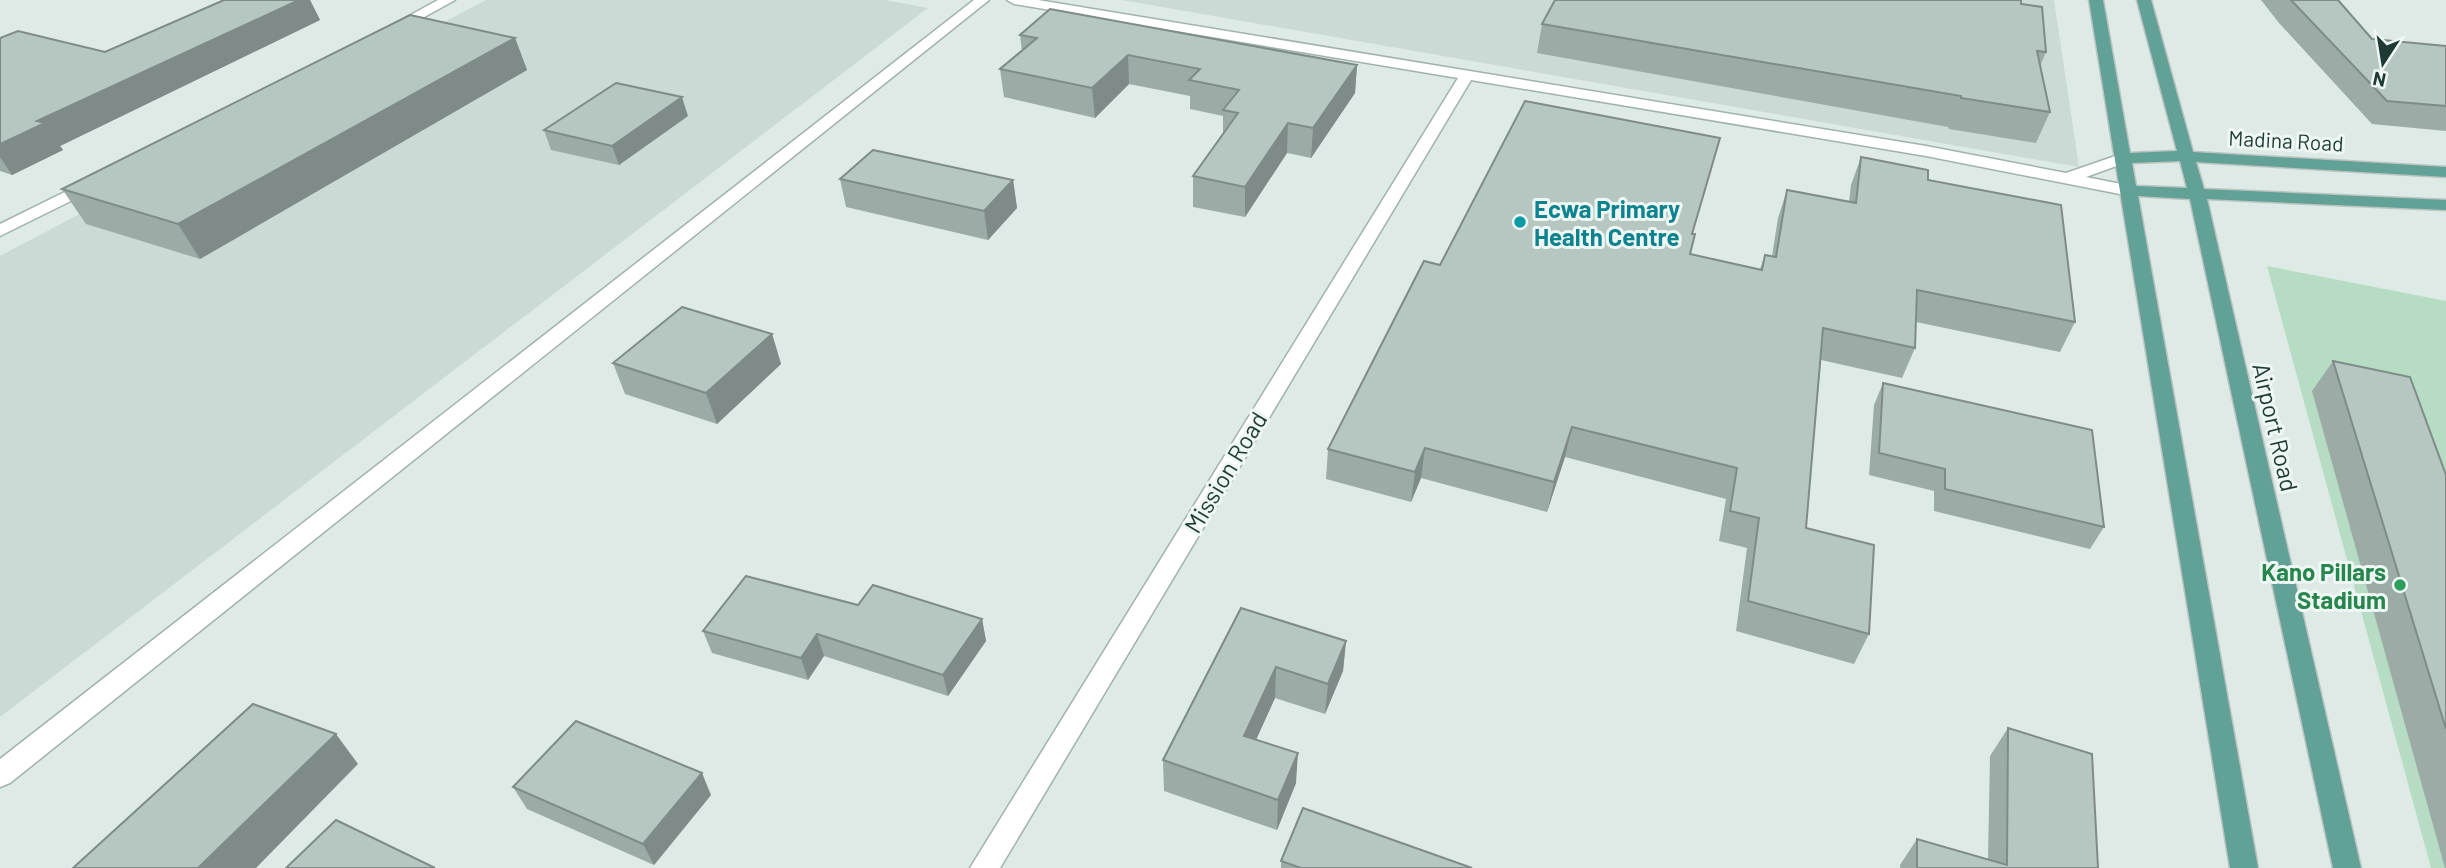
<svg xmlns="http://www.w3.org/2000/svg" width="2446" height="868" font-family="Barlow,sans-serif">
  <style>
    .built { fill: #ccdad5 }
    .green { fill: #b6dcc3 }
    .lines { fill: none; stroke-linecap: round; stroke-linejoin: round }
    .minor-casing { stroke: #a1b2ad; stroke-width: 3 }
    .major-casing { stroke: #bcc4c2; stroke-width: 3 }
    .minor { fill: #fff; fill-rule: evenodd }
    .major { fill: #61a196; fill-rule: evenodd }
    .wall { fill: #9daba7 }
    .shaded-wall { fill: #7f8b88 }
    .building { fill: #b6c7c2; stroke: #7f8b88; stroke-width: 2 }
    .culture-dot { fill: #0f9aa8; stroke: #eef7f3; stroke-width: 2.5 }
    .leisure-dot { fill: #2e9e5b; stroke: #eef7f3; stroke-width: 2.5 }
    .labels { text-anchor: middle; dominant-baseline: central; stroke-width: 6; stroke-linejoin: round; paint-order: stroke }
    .far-street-label { font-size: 21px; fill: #1f3a35; stroke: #eef7f3 }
    .culture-label { font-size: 24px; font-weight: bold; fill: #0d838f; stroke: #eef7f3; text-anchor: start }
    .street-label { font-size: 24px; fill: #1f3a35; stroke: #eef7f3 }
    .leisure-label { font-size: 24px; font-weight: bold; fill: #27864d; stroke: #eef7f3; text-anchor: end }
  </style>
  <rect width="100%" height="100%" fill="#deeae6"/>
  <g class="built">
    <path d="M486,0H885L928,8L0,717V256Z"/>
    <path d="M1122,0H2054L2079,167Z"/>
  </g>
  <path class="green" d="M2267,266L2446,301V868H2431Z"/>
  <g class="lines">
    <defs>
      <g id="minor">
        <path d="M438,0H455L399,31L394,32L387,28Z"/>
        <path d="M974,0H989L10,783L0,787V759Z"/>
        <path d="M1007,0H1038L1926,146L2066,173L2124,153L2132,158L2130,161L2086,177L2136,187L2138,191L2130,196L1926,156L1471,80L1000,868H970L1458,78L1014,4Z"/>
        <path d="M91,179L97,180L99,184L97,188L0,236V224Z"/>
      </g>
      <path id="major" d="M2089,0H2103L2130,153L2177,151L2137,0H2151L2193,152L2446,167V177L2196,162L2204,189L2446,200V210L2207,199L2361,868H2333L2190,199L2138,196L2258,868H2230ZM2180,161L2187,188L2136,186L2132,163Z"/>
    </defs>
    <use href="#minor" class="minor-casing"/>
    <use href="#major" class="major-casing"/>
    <use href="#minor" class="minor"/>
    <use href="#major" class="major"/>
  </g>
  <g class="wall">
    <path d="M224,0H310L320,20L60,146L63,150L12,175L0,171V38L105,52Z"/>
    <path d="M2261,0H2338L2372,39L2446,46V131L2372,124L2279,23Z"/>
    <path d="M2021,4L2046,52L2040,66L2050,112L2036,143L1949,129L1948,127L1537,53L1542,24Z"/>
    <path d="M1020,35L1357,65L1355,93L1311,158L1287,153L1245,217L1193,207V176L1223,135V116L1190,109V96L1129,84L1095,118L1004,97L1000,69L1022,51Z"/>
    <path d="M515,38L527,70L200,259L86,224L62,189Z"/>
    <path d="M688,116L619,165L551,150L544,130Z"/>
    <path d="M1861,157L1928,180L2075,322L2060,352L1916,322L1915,348L1902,378L1821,360L1806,528L1869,634L1854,664L1736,631L1747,548L1719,541L1726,499L1565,457L1547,512L1421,478L1411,502L1326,479L1328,449L1440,265L1692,234L1690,254L1760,269L1765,255L1772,256L1778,218L1787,190L1849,202L1851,185Z"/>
    <path d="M840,179L1013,180L1017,208L988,240L846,207Z"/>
    <path d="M772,334L781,364L717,424L625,394L613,363Z"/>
    <path d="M2333,361L2446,475V868H2445L2312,391Z"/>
    <path d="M1883,383L2104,527L2090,549L1934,511V491L1869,475L1874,405Z"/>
    <path d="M858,605L982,619L986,641L948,696L824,656L808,680L712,653L703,631Z"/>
    <path d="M1241,608L1346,641L1343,671L1325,714L1275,698L1256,740L1296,783L1277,830L1164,791L1163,760Z"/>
    <path d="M2008,728L2098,868H1900V865L1917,839L1988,859L1990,756Z"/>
    <path d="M513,787L711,795L654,865L527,809Z"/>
    <path d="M1281,861L1472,868H1281Z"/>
  </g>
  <g class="shaded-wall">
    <path d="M299,0H310L320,20L60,146L63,150L12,175L0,157V144L37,121Z"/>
    <path d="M515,38L527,70L200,259L178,224Z"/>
    <path d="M1128,55L1129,84L1095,118L1092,88Z"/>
    <path d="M1357,65L1355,93L1311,158L1313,128Z"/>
    <path d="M682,97L688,116L619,165L612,146Z"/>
    <path d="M1288,123L1287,153L1245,217V187Z"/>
    <path d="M1013,180L1017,208L988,240L984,211Z"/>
    <path d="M772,334L781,364L717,424L706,393Z"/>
    <path d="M1572,427L1565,457L1547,512L1554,482Z"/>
    <path d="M1425,448L1421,478L1411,502L1415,472Z"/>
    <path d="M982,619L986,641L948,696L943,675Z"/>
    <path d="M817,634L824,656L808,680L801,658Z"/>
    <path d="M1346,641L1343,671L1325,714L1328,684Z"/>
    <path d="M1276,667L1275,698L1244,766V736Z"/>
    <path d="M336,734L358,764L256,868H198Z"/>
    <path d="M1298,753L1296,783L1277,830L1278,800Z"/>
    <path d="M702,773L711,795L654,865L643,844Z"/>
  </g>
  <g class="building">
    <path d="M224,0H299L37,121L45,123L0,144V38L18,31L105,52Z"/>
    <path d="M1555,0H2021V4L2042,7L2046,52L2037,51L2050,112L1961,98V96L1542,24Z"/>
    <path d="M2291,0H2338L2372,39L2446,46V106L2387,101Z"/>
    <path d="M1050,9L1357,65L1313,128L1288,123L1245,187L1193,176L1238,113L1223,110L1239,90L1189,80L1200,69L1128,55L1092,88L1000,69L1037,38L1020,35Z"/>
    <path d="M410,15L515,38L178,224L62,189Z"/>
    <path d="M616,83L682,97L612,146L544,130Z"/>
    <path d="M1525,101L1720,138L1692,234H1695L1690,254L1762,270L1765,255L1776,257L1787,190L1856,203L1861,157L1928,170V180L2061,205L2075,322L1917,290L1915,348L1823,328L1806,528L1874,545L1869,634L1748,601L1759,518L1730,511L1737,468L1572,427L1554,482L1425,448L1415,472L1328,449L1424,261L1440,265Z"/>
    <path d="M873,150L1013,180L984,211L840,179Z"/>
    <path d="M682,307L772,334L706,393L613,363Z"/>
    <path d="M2333,361L2410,377L2446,475V729Z"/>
    <path d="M1883,383L2092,430L2104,527L1945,489V469L1879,453Z"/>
    <path d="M746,576L858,605L873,585L982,619L943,675L817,634L801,658L703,631Z"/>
    <path d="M1241,608L1346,641L1328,684L1276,667L1244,736L1298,753L1278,800L1163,760Z"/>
    <path d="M253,704L336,734L198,868H73Z"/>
    <path d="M576,721L702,773L643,844L513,787Z"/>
    <path d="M2008,728L2092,754L2098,868H1917V839L2007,865Z"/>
    <path d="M1303,808L1472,868H1301L1281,861Z"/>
    <path d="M336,820L435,868H286Z"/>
  </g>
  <circle class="culture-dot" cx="1520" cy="222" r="7"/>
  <circle class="leisure-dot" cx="2400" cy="585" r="7"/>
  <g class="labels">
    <g class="far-street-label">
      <text transform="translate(2286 140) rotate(3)">Madina Road</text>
    </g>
    <g class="culture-label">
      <text x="1534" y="208">Ecwa Primary<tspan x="1534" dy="28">Health Centre</tspan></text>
    </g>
    <g class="street-label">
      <text transform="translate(2276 427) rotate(77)">Airport Road</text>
      <text transform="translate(1225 472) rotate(-59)">Mission Road</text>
    </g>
    <g class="leisure-label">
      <text x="2386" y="571">Kano Pillars<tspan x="2386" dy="28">Stadium</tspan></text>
    </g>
  </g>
  <g transform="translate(2383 63) rotate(192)" stroke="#eef7f3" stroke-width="5" paint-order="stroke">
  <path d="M0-5L12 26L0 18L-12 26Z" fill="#1f3a35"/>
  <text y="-10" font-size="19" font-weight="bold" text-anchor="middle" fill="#1f3a35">N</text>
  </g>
</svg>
